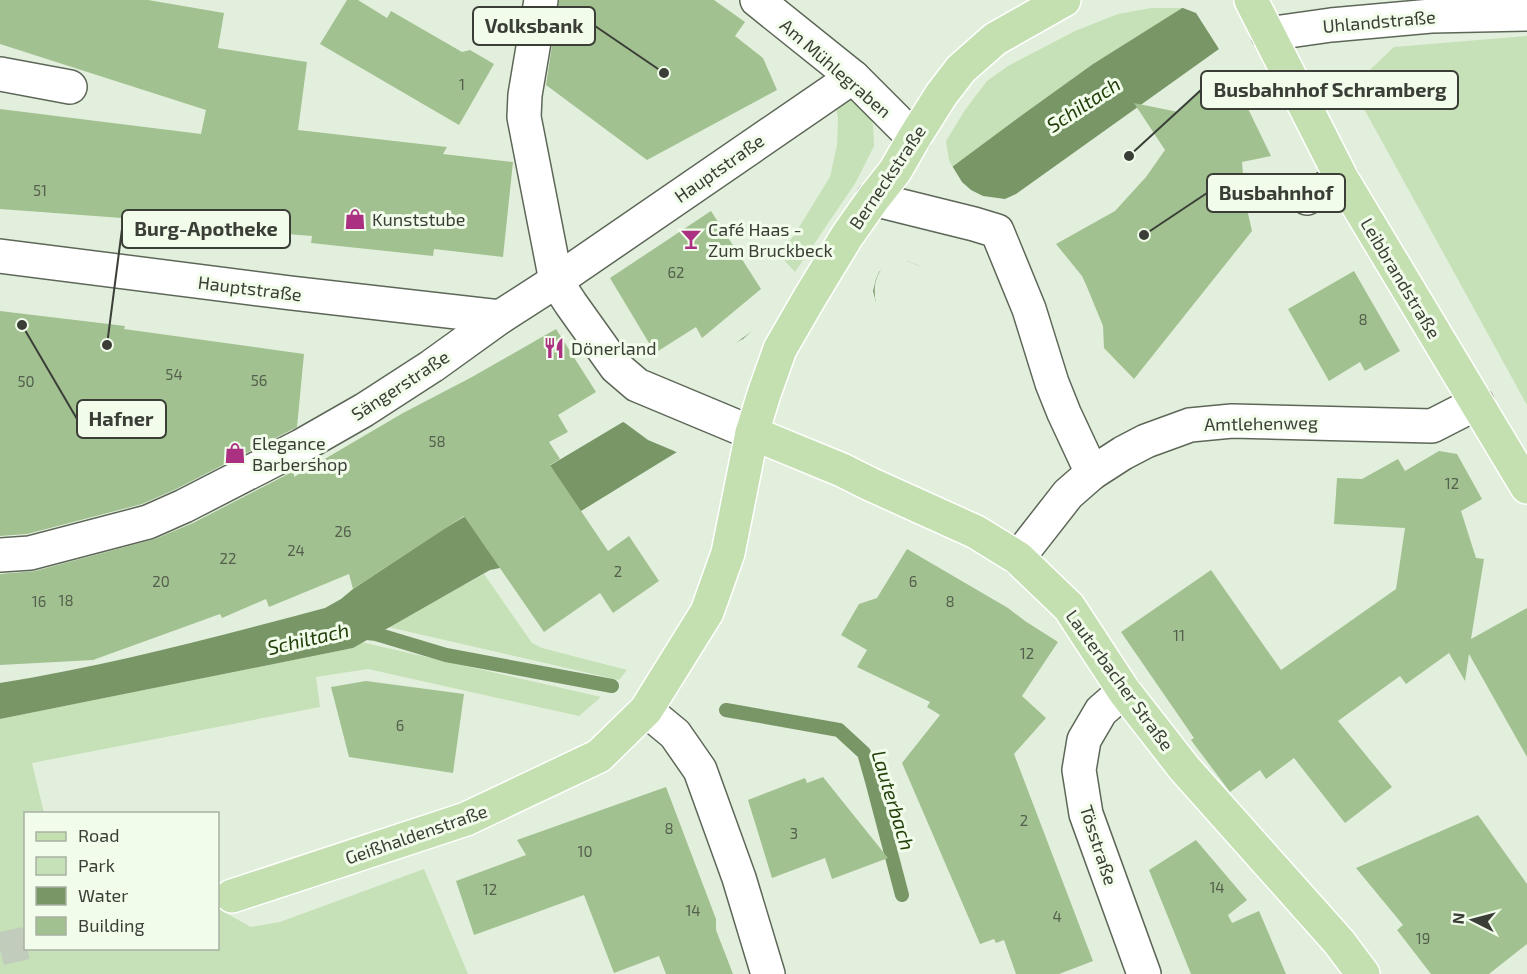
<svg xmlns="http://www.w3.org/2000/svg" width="1527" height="974" font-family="'Exo 2',sans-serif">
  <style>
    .green { fill: #c6e1b7 }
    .water { fill: #799667 }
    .pier { fill: #e3efdd }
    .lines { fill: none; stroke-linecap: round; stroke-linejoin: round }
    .stream { stroke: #799667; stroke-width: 14 }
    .building { fill: #a2c190 }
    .major-tunnel { stroke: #c1ccbc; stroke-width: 33; stroke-dasharray: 33 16; stroke-linecap: butt }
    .minor-casing { stroke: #5d6758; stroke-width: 36 }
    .major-casing { stroke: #fff; stroke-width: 36 }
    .minor { stroke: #fff; stroke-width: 33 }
    .major { stroke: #c4e0b1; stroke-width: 33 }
    .labels { text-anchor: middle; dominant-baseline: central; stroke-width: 6; stroke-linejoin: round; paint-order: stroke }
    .number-label { font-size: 15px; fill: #545f4d }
    .street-label { font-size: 18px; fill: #3a3e37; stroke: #f1fcea }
    .poi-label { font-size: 18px; fill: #3a3e37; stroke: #f1fcea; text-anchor: start }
    .water-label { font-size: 20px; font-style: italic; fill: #223f0a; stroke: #f1fcea }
    .leader { fill: none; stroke: #3a3e37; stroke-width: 2 }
    .callout-dot { fill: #3a3e37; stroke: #f1fcea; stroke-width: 2 }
    .callout { fill: #f1fcea; stroke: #3a3e37; stroke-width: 2 }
    .callout-label { font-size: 20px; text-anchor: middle; font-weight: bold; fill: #3a3e37 }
  </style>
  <rect width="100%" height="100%" fill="#e3efdd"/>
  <g class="green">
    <path d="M1151,8H1183L1093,64L952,167L949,160L946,141L965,110L987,81L1008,66L1075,31L1118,14Z"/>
    <path d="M1527,36V405L1352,87L1394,47Z"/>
    <path d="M852,94L863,104L873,124L874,146L856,182L795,272L777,252L793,237L830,177L837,145L838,119L835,101Z"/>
    <path d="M484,574L532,643L542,648L627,670L619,680L388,627Z"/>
    <path d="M361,642L601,697L579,716L368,669L316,677L320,707L32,763L44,813L26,814V948H218V892L224,912L251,927L280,922L424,869L468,974H0V719L353,648Z"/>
  </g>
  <path class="water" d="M1195,0L1219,49L1016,194L1005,199H1002L920,266C916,265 911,262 907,261C880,256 871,282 876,303L674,451L677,452L581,511L500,568L490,570L353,648L0,719V683C111,665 216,637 325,608L341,599L353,589L442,530L623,422L626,423L803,294L952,167L1018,118L1093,64Z"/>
  <g class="pier">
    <path d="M1190,0H1297L1219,49L1196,13L1183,8H1178Z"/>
    <path d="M951,164L962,182L971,190L983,196L1005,199L922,267L907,261L894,262L888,264L879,272L876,279L873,291L877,306L679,450V453L648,440L621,420H625L721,350L743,339L755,328L759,322L801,291Z"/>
  </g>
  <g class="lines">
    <g class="stream">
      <path d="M359,632L376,634L446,655L612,686"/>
      <path d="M726,710L839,730L864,753L872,781L902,895"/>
    </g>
  </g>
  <g class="building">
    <path d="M0,0H148L224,13L218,48L307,62L298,130L447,147L443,154L513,162L503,257L434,249L433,256L311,243L312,236L195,227L121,220L122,218L0,209V109L201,134L206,110L0,44Z"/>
    <path d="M347,0H358L387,18L391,11L462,52L470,50L494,64L459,125L320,44Z"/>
    <path d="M559,0H714L745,22L735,36L763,58L777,90L647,160L546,85Z"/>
    <path d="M1208,81L1235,82L1271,156L1242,162L1245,200L1252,231L1134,379L1104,348L1103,326L1087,287L1082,276L1056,244L1115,211L1146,177L1165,150L1134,103L1178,112Z"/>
    <path d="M711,211L761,289L702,338L696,327L655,353L610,278Z"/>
    <path d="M1354,271L1400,351L1365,371L1360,362L1329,381L1288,309Z"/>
    <path d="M0,311L125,326L124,329L304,354L297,427L176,489L142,504L27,534L0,536Z"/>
    <path d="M556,329L596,392L558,415L568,432L549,442L560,459L550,465L608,551L629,536L659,581L613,613L600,593L544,632L464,516L353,589L349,574L269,607L266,599L222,618L220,614L93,660L0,665V574L35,571L155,539L193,523L294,471V477L403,413L472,377Z"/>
    <path d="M1439,451L1457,454L1482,499L1461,511L1476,558L1484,559L1471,639L1527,608V757L1469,654L1465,681L1449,653L1406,684L1400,676L1338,721L1392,787L1345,823L1294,758L1266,779L1260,770L1230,792L1191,740L1194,738L1121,632L1211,570L1281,670L1396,589L1405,528L1334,524L1337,478L1362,479L1398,459L1405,471Z"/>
    <path d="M907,549L1008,608L1025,621L1058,642L1022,696L1046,718L1014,754L1093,961L1059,974H1016L1004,940L996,943L994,939L980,944L902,763L940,715L927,707L930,702L857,667L867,650L841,635L859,604L877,598Z"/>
    <path d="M366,681L464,694L453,773L349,757L331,687Z"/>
    <path d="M823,777L888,858L832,879L825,858L772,878L748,800L805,778L807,783Z"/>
    <path d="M666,787L716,919V930L733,974H666L659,956L614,973L584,895L474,935L456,881L526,855L517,840Z"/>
    <path d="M1478,815L1527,884V944L1489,974H1431L1397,930L1403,925L1356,868Z"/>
    <path d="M1196,840L1247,900L1228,915L1232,923L1259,911L1286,974H1191L1149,870Z"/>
  </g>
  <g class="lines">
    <path class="major-tunnel" d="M0,949L26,943"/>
    <defs>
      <g id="minor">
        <path d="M541,0L525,95L524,117L556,281L571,304L616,367L637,385L752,433"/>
        <path d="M757,0L853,77L914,138"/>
        <path d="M1268,34L1331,25L1431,16L1527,14"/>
        <path d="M0,74L70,87"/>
        <path d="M1307,198L1342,179"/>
        <path d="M873,199L974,224L997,231L1029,309L1052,383L1064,413L1092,473"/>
        <path d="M0,256L291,293L500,317"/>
        <path d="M0,555L30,553L148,522L184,506L301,446L364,410L432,366L500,317L556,281L853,77"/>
        <path d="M1018,558L1068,494L1092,473L1123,453L1146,441L1190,425L1232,421L1432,426L1477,403"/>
        <path d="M1124,691L1101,711L1084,740L1079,770L1086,814L1144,974"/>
        <path d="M646,710L675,734L700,770L739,878L768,974"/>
      </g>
      <g id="major">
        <path d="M1251,0L1342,179L1527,487"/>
        <path d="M752,433L842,470L870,484L976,532L1018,558L1069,607L1124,691L1184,768L1339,942L1363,974"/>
        <path d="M232,896L466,819L599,756L646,710L707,612L728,553L752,433L764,394L780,349L810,297L847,236L873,199L895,171L914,138L941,95L961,69L995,39L1064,0"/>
      </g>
    </defs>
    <use href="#minor" class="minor-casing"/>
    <use href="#major" class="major-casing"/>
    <use href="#minor" class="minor"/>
    <use href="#major" class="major"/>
  </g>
  <defs>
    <symbol id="shop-bare" viewBox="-9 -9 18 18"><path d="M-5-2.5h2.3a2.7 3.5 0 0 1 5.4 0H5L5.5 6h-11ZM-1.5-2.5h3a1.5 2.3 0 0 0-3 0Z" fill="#ab3082" stroke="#f1fcea" stroke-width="2.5" paint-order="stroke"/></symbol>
    <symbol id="bar-bare" viewBox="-9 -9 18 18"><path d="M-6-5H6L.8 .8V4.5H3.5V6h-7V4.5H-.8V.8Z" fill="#ab3082" stroke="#f1fcea" stroke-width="2.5" paint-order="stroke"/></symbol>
    <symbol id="restaurant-bare" viewBox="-9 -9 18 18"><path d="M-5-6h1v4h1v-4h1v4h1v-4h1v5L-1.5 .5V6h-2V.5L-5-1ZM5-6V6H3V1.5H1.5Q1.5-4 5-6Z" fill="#ab3082" stroke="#f1fcea" stroke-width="2.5" paint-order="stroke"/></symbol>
  </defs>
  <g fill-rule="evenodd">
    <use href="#shop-bare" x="340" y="204" width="30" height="30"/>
    <use href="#bar-bare" x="676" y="224" width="30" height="30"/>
    <use href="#restaurant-bare" x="539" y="333" width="30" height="30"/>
    <use href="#shop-bare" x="220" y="438" width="30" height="30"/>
  </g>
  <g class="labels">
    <g class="number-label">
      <text x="462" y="84">1</text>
      <text x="40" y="190">51</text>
      <text x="676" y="272">62</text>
      <text x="1363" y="319">8</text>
      <text x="174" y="374">54</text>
      <text x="259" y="380">56</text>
      <text x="26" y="381">50</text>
      <text x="437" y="441">58</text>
      <text x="1452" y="483">12</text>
      <text x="343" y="531">26</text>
      <text x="296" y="550">24</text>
      <text x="228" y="558">22</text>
      <text x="618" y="571">2</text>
      <text x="161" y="581">20</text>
      <text x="913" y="581">6</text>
      <text x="66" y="600">18</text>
      <text x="39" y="601">16</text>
      <text x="950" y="601">8</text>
      <text x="1179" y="635">11</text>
      <text x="1027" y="653">12</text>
      <text x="400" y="725">6</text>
      <text x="1024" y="820">2</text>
      <text x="669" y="828">8</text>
      <text x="794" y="833">3</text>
      <text x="585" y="851">10</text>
      <text x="1217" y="887">14</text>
      <text x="490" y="889">12</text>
      <text x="693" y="910">14</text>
      <text x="1057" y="916">4</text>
      <text x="1423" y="938">19</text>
    </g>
    <g class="street-label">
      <text transform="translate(1379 21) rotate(-5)">Uhlandstraße</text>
      <text transform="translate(836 68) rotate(41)">Am Mühlegraben</text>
      <text transform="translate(719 168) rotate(-35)">Hauptstraße</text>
      <text transform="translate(887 177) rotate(-56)">Berneckstraße</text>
      <text transform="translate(1401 278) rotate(59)">Leibbrandstraße</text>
      <text transform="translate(250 288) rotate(7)">Hauptstraße</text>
      <text transform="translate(400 385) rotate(-33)">Sängerstraße</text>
      <text transform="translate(1261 423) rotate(-1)">Amtlehenweg</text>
      <text transform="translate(1120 680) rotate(54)">Lauterbacher Straße</text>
      <text transform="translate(416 834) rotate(-19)">Geißhaldenstraße</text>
      <text transform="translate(1099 845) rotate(72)">Tösstraße</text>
    </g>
    <g class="poi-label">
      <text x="372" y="219">Kunststube</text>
      <text x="708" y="229">Café Haas -<tspan x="708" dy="21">Zum Bruckbeck</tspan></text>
      <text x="571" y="348">Dönerland</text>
      <text x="252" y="443">Elegance<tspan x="252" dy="21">Barbershop</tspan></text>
    </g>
    <g class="water-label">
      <text transform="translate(1083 104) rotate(-33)">Schiltach</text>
      <text transform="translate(308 638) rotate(-13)">Schiltach</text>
      <text transform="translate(894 800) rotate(73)">Lauterbach</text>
    </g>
  </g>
  <path class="leader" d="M664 73L595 26M1129 156L1201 90M1144 235L1207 193M107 345L122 229M22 325L77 419"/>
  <g class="callout-dot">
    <circle cx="664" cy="73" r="6"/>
    <circle cx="1129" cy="156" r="6"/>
    <circle cx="1144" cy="235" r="6"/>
    <circle cx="107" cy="345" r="6"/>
    <circle cx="22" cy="325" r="6"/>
  </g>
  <g class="callout">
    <rect x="473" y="7" width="122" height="38" rx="6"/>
    <rect x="1201" y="71" width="257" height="38" rx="6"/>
    <rect x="1207" y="174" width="138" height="38" rx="6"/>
    <rect x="122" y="210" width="168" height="38" rx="6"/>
    <rect x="77" y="400" width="89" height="38" rx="6"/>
  </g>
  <g class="callout-label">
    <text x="534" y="33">Volksbank</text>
    <text x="1330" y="97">Busbahnhof Schramberg</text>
    <text x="1276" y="200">Busbahnhof</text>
    <text x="206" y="236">Burg-Apotheke</text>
    <text x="121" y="426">Hafner</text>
  </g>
  <rect x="24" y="812" width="195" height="138" fill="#f1fcea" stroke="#a8b0a2" stroke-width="1.5"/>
  <rect x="36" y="832" width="30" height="9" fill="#c4e0b1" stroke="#a8b0a2" stroke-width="1.5"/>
  <text x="78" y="842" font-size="18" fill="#3a3e37">Road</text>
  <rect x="36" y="857" width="30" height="18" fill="#c6e1b7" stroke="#a8b0a2" stroke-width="1.5"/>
  <text x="78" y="872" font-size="18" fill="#3a3e37">Park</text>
  <rect x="36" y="887" width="30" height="18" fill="#799667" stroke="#a8b0a2" stroke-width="1.5"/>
  <text x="78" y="902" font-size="18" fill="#3a3e37">Water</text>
  <rect x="36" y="917" width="30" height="18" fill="#a2c190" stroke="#a8b0a2" stroke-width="1.5"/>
  <text x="78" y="932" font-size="18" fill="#3a3e37">Building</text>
  <g transform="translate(1473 920) rotate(276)" stroke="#f1fcea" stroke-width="4.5" paint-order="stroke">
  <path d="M0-4.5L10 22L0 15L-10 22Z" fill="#3a3e37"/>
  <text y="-9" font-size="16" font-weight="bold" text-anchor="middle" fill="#3a3e37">N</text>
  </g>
</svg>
